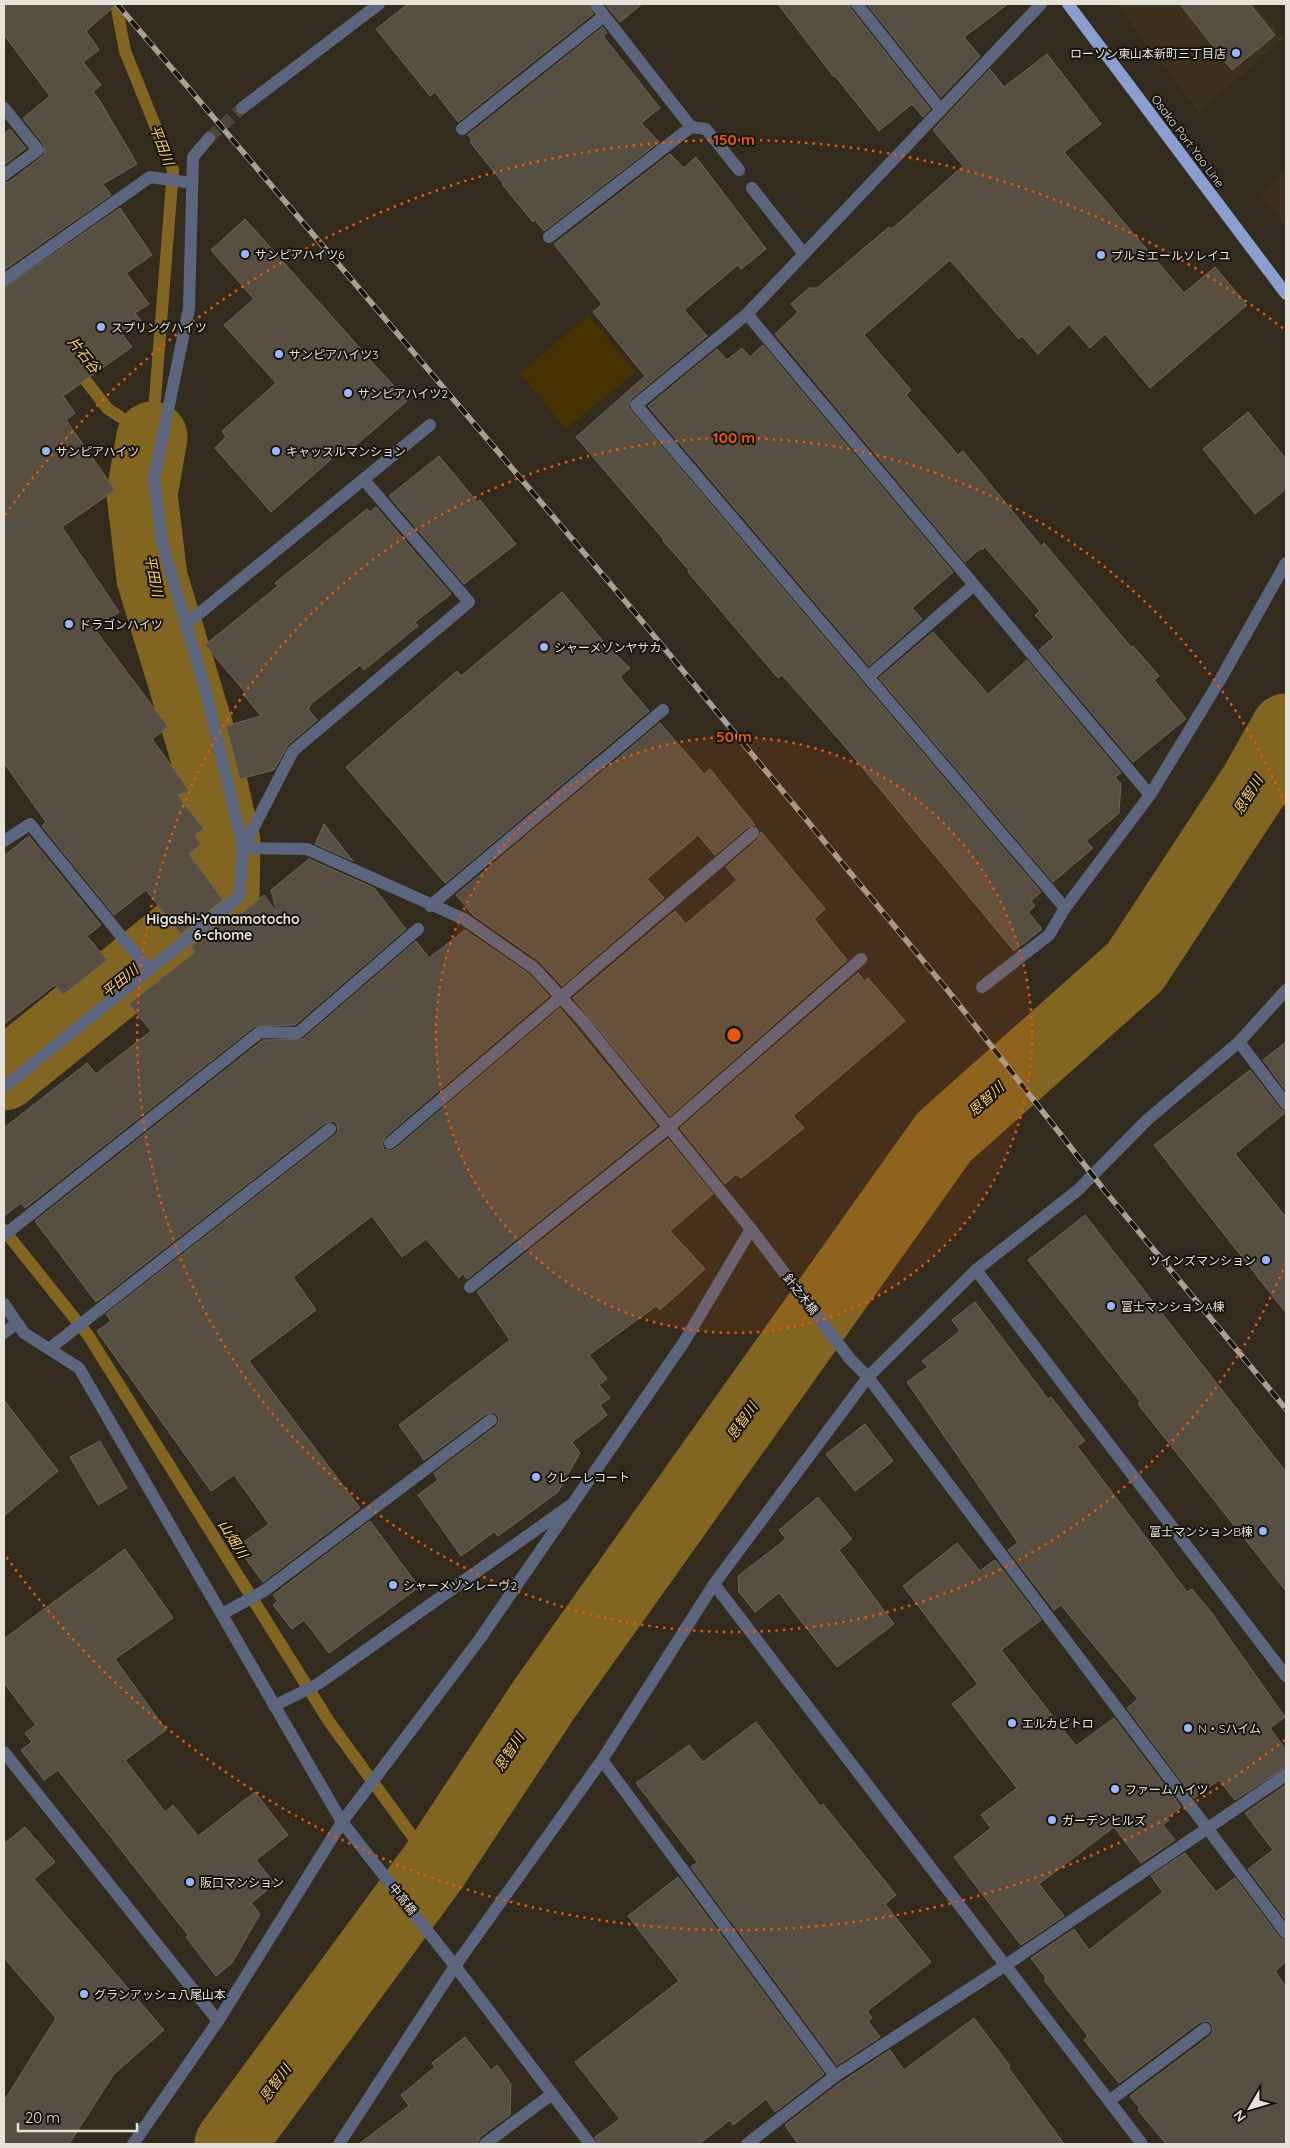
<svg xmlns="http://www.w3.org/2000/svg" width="1290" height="2148" font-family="Quicksand,'Noto Sans JP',sans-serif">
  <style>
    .built { fill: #3b311e }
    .green { fill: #473301 }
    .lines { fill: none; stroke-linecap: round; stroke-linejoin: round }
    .stream { stroke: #826521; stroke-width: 12 }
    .river { stroke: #826521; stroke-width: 71 }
    .building { fill: #575042; stroke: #6e6657 }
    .street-tunnel { stroke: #4d463a; stroke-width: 12; stroke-dasharray: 12 6; stroke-linecap: butt }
    .lane { stroke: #5b657e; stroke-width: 12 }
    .street { stroke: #5b657e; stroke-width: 12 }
    .primary { stroke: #8a9ed0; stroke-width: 12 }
    .rail-casing { stroke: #a6a196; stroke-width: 5.5 }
    .rail { stroke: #17140e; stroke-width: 4; stroke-dasharray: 11; stroke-linecap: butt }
    .ring { fill: none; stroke: #e8590c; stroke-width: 2.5; stroke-dasharray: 2.5 5 }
    .poi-dot { fill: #99b5fd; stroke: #17140e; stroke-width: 2 }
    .labels { text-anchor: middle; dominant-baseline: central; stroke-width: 4; stroke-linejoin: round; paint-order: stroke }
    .poi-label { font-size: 12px; fill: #e6e2d9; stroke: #17140e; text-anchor: start }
    .street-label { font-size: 12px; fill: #e6e2d9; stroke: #17140e }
    .water-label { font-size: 14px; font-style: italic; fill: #fcd073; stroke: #17140e }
    .neighbourhood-label { font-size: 14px; font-weight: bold; fill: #e6e2d9; stroke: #17140e }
    .centre { fill: #e8590c; stroke: #17140e; stroke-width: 2.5 }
    .ring-label { font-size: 15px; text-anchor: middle; font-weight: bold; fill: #e8590c; stroke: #17140e; stroke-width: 4; stroke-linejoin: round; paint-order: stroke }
  </style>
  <rect width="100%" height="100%" fill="#322b1e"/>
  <g class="built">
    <path d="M1116,4H1253L1284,38L1199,112Z"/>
    <path d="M1286,168V228L1261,194Z"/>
  </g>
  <path class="green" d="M589,315L635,372L566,429L520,373Z"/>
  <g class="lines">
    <g class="stream">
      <path d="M75,367L108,409L152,437L173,170L125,51L116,4"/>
      <path d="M4,1230L88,1335L330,1723L434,1866"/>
    </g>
    <g class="river">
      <path d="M4,1075L224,897L225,842L204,749L152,578L142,494L152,437"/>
      <path d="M230,2144L434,1866L545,1698L944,1137L1135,967L1255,784L1286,729"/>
    </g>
  </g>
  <g class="building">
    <path d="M4,4H117L86,31L99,50L83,62L101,85L93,92L100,101L137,164L103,184L111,195L4,270V183L9,182L45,154L44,145L23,118L50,96L4,35Z"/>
    <path d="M408,4H587L593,14L458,122L435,92L430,96L376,29Z"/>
    <path d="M605,4H642L620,22Z"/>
    <path d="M778,4H849L851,9L930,109L923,117L912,104L879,131L835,76L834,77Z"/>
    <path d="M867,4H1008L964,37L980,56L941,97Z"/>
    <path d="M1180,4H1250L1275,35L1232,70Z"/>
    <path d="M603,27L607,33L603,36L660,108L641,123L659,142L544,231L535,220L533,222L502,184L503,183L470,142L472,140L468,135Z"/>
    <path d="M1047,54L1101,124L1064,152L1184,293L1215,267L1247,305L1150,388L1105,334L1090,348L1069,324L1038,354L1022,336L1019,339L950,260L864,335L911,390L906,395L958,455L963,451L1041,546L1044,543L1131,647L1133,646L1159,676L1154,680L1186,719L1133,762L1039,650L1054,637L1035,615L1040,611L985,547L982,550L981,548L965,562L775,334L798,312L791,304L809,288H817L889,227L891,229L900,222L963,166L933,130L990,69L1004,87Z"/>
    <path d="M10,129L26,148L4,165V134Z"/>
    <path d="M670,154L684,168L696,157L766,249L741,269L738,265L684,310L707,336L631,399L628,407L1041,892L1031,901L1035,906L1028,912L1042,929L1014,951L842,743L782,675L778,678L688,572L689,570L663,541L664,540L576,437L645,376L593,312L602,304L554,244Z"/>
    <path d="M120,208L152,255L126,273L149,304L135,313L141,321L122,334L132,347L63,396L75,413L66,420L115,490L62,527L119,612L94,628L168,727L152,739L190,792L177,795L204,829L195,835L201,844L189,854L223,900L181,934L146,890L114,915L42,826L46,822L4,763V288Z"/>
    <path d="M245,219L407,401L348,452L344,448L271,512L215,448L226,437L222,431L276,383L224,325L254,299L211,250Z"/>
    <path d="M763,345L953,572L912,608L922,619L869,666L648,406L717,349L727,360L742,348L750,357Z"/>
    <path d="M1248,412L1286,459V489L1255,514L1203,449Z"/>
    <path d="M439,456L477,502L480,500L516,544L464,584L389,496Z"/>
    <path d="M376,507L451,594L415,622L418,626L364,670L360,665L312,703L308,709L317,720L288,745L274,770L240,779L226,726L261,716L243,694L245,692L205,645L278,586L275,583L367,509L370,512Z"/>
    <path d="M562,592L607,646L630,668L620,677L649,711L445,883L346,767L457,671L461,676Z"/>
    <path d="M933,632L988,694L1027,660L1121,773L1115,777L1121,784L1119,813L1086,841L1093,848L1053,882L879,678Z"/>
    <path d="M660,723L704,774L710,769L755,825L748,827L715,855L698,835L647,879L664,898L562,986L539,961L473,915L456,895Z"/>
    <path d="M324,824L353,861L315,844Z"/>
    <path d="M761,832L825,909L814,919L847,960L670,1116L573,998L675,911L686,924L737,880L726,867L758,839Z"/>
    <path d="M29,836L101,925L87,936L107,960L63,995L55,985L4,1024V856Z"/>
    <path d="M309,859L374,888L406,929L295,1025L255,1026L25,1208L21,1203L4,1216V1128L87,1063L96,1074L151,1031L129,1004L195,952L191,947L232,913L236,918L264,895L277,913L271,890Z"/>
    <path d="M465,930L529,974L549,996L385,1137L382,1144L384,1149L391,1151L395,1149L560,1008L657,1126L467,1279L463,1274L459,1278L426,1239L402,1257L372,1216L293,1277L316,1310L249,1361L360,1508L263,1582L237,1547L269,1524L234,1475L211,1491L97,1331L111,1321L106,1314L335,1135L338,1132L337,1124L333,1121L325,1123L96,1302L35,1221L263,1040L303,1039L416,941L429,958Z"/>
    <path d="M858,973L864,981L868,978L905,1021L793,1116L804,1128L741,1178L736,1174L725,1184L680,1128Z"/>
    <path d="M1286,1042V1091L1263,1060Z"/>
    <path d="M1250,1070L1280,1109L1286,1112L1235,1154L1286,1217V1313L1154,1145Z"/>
    <path d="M668,1139L713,1194L670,1231L705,1269L660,1310L656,1306L589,1355L607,1379L599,1385L610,1398L600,1405L607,1415L572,1442L580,1453L558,1492L498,1536L494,1532L461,1556L418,1495L438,1480L434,1473L496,1426L499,1420L498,1416L494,1412L486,1414L424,1460L399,1425L510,1340L477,1292Z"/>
    <path d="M1085,1215L1286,1472V1591L1138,1404L1140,1401L1028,1260Z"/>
    <path d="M975,1302L1048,1399L1051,1397L1085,1441L1077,1446L1187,1592L1192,1589L1211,1612L1285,1717L1270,1728L1286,1750V1767L1235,1800L1219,1780L1194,1798L1127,1708L1138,1699L1061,1605L1054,1610L1008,1550L1018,1543L907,1382L928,1367L922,1361L960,1331L952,1320Z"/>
    <path d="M4,1400L58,1471L4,1516Z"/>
    <path d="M865,1424L893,1461L855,1491L826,1454Z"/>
    <path d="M100,1441L127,1488L98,1505L70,1457Z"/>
    <path d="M818,1497L852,1539L839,1550L894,1624L837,1667L779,1593L755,1612L739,1592L738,1576L786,1539L779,1530Z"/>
    <path d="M370,1521L419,1587L329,1653L304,1620L292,1629L273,1605L278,1601L273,1595Z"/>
    <path d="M957,1543L980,1571L995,1560L1041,1620L1001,1650L1076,1746L1114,1718L1181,1807L1167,1818L1169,1820L1163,1825L1175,1840L1141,1863L1114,1827L1039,1884L1064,1916L1021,1945L954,1857L991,1828L981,1815L1017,1788L952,1704L978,1684L903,1586Z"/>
    <path d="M125,1549L173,1618L115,1659L166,1730L125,1760L165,1812L173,1805L198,1836L255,1792L288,1835L256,1860L275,1884L251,1903L260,1914L232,1963L216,1976L186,1937L188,1935L58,1770L44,1780L21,1750L32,1742L25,1733L36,1725L4,1683V1639Z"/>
    <path d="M756,1722L820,1806L823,1804L896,1895L885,1904L931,1962L867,2011L872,2018L868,2021L880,2037L837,2065L691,1867L697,1862L636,1783L689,1745L703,1762Z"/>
    <path d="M1286,1785V1920L1248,1869L1273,1850L1245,1813Z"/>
    <path d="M25,1827L55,1862L34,1879L164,2030L114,2074L69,2144H4V2101L56,2018L4,1958V1844Z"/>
    <path d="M1185,1853L1216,1892L1235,1878L1280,1938L1286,1941V1962L1275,1971L1286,1987V2144H1166L1138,2110L1140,2109L1130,2096L1210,2036L1213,2032L1212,2025L1208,2021L1200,2022L1119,2083L1084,2040L1088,2036L1044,1980L1046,1978L1031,1958L1074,1929L1089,1950L1163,1892L1151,1876Z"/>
    <path d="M678,1877L824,2074L775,2112L766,2099L733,2125L730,2120L699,2144H598L595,2137L620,2119L575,2062L679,1981L628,1916Z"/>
    <path d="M974,2018L1010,2066L1008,2067L1064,2144H798L785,2125L840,2083L890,2050L904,2070Z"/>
    <path d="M465,2037L491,2070L497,2065L511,2084L510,2115L480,2137L477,2144H359L409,2106L401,2095L435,2067L432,2063Z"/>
  </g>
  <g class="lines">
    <path class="street-tunnel" d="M209,138L242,108"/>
    <g class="lane">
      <path d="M691,127L706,129L739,170"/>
      <path d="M752,188L804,254"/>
      <path d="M868,677L974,585"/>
      <path d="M668,1128L861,959"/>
      <path d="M390,1143L753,833"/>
      <path d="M12,1229L260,1032L298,1033L418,929"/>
      <path d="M4,1333L17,1323"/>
      <path d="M222,1614L264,1591L491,1420"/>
      <path d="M274,1706L318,1684L571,1505"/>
      <path d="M1109,2101L1205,2029"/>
    </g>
    <g class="street">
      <path d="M857,4L941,110"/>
      <path d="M1041,4L747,314L636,405L1065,908"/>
      <path d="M4,108L38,150L4,175"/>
      <path d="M242,108L379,4"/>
      <path d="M462,129L604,16"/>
      <path d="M209,138L193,157L189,308L154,478L162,542L207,696L243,848L307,849L464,919L534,968L582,1020L751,1229L850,1359L868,1377L1286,1933"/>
      <path d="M549,237L691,127L595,4"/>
      <path d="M4,280L150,177L192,183"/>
      <path d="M747,314L1150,795"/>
      <path d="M185,625L430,425"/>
      <path d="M4,841L30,824L148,969"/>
      <path d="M430,906L663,710"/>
      <path d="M982,987L1049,935L1065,908L1150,795L1220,680L1286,563"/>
      <path d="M1239,1042L1286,1104"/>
      <path d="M4,1087L239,897L243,848L293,751L469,602L364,480"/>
      <path d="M4,1235L12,1229"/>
      <path d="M976,1270L1286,1676"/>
      <path d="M470,1287L668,1128"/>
      <path d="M4,1304L24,1333L79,1368L342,1822L455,1966L590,2144"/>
      <path d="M49,1349L330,1129"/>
      <path d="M714,1584L1142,2144"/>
      <path d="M4,1752L218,2021"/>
      <path d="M602,1760L835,2076"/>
      <path d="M133,2144L218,2021L342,1822L479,1640L684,1342L751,1229"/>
      <path d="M339,2144L455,1966L602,1760L714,1584L868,1377L976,1270L1078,1190L1147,1120L1239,1042L1286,990"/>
      <path d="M485,2144L552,2094"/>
      <path d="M747,2144L835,2076L1006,1965L1286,1775"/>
    </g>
    <path class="primary" d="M1068,4L1286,294"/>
    <defs>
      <path id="rail" d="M117,4L631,608L949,992L1105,1191L1286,1409"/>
    </defs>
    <use href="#rail" class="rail-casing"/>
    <use href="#rail" class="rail"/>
  </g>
  <circle cx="734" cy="1035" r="298" fill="#e8590c" fill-opacity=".12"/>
  <g class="ring">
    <circle cx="734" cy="1035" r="298"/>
    <path d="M1286 1263A597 597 0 1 1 1286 807"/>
    <path d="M1285 1740A895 895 0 0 1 5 1555M5 515A895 895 0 0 1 1285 330"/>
  </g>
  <g class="poi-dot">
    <circle cx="1236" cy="53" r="5"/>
    <circle cx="245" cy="254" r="5"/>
    <circle cx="1101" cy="255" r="5"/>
    <circle cx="101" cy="327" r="5"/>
    <circle cx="279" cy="354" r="5"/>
    <circle cx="348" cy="393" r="5"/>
    <circle cx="46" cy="451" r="5"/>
    <circle cx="276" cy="451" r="5"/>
    <circle cx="69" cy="624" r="5"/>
    <circle cx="544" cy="647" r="5"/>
    <circle cx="1266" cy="1260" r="5"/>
    <circle cx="1111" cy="1306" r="5"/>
    <circle cx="536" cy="1477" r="5"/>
    <circle cx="1263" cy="1531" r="5"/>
    <circle cx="393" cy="1585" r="5"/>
    <circle cx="1012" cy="1723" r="5"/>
    <circle cx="1188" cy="1728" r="5"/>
    <circle cx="1115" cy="1789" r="5"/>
    <circle cx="1052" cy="1820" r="5"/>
    <circle cx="190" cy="1882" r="5"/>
    <circle cx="84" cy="1994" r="5"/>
  </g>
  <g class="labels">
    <g class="poi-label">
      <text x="1226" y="53" text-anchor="end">ローソン東山本新町三丁目店</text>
      <text x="255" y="254">サンピアハイツ6</text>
      <text x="1111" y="255">プルミエールソレイユ</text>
      <text x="111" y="327">スプリングハイツ</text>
      <text x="289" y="354">サンピアハイツ3</text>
      <text x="358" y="393">サンピアハイツ2</text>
      <text x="56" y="451">サンピアハイツ</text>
      <text x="286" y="451">キャッスルマンション</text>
      <text x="79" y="624">ドラゴンハイツ</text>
      <text x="554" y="647">シャーメゾンヤサカ</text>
      <text x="1256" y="1260" text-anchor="end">ツインズマンション</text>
      <text x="1121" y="1306">富士マンションA棟</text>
      <text x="546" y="1477">クレーレコート</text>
      <text x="1253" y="1531" text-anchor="end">富士マンションB棟</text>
      <text x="403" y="1585">シャーメゾンレーヴ2</text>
      <text x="1022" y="1723">エルカピトロ</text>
      <text x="1198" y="1728">N・Sハイム</text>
      <text x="1125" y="1789">ファームハイツ</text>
      <text x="1062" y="1820">ガーデンヒルズ</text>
      <text x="200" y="1882">阪口マンション</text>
      <text x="94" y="1994">グランアッシュ八尾山本</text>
    </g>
    <g class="street-label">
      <text transform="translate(1188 141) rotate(53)">Osaka Port Yao Line</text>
      <text transform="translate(801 1294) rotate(52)">針之木橋</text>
      <text transform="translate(403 1899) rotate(52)">中高橋</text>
    </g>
    <g class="water-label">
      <text transform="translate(162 145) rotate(69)">平田川</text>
      <text transform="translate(84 355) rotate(51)">片石谷</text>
      <text transform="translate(154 576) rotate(79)">平田川</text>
      <text transform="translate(1248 795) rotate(-58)">恩智川</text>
      <text transform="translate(120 981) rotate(-39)">平田川</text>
      <text transform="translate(986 1099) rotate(-42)">恩智川</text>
      <text transform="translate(742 1421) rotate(-55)">恩智川</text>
      <text transform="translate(233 1539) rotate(58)">山畑川</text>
      <text transform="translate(509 1752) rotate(-57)">恩智川</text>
      <text transform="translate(275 2083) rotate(-54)">恩智川</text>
    </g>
    <g class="neighbourhood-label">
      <text x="223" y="919">Higashi-Yamamotocho<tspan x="223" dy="16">6-chome</tspan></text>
    </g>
  </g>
  <circle cx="734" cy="1035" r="8" class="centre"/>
  <g class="ring-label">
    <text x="734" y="145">150 m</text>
    <text x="734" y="443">100 m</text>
    <text x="734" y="742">50 m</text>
  </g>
  <rect width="1290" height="2148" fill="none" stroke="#e6e2d9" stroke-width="10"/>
  <g transform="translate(1250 2108) rotate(232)" stroke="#17140e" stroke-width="4" paint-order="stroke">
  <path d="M0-4L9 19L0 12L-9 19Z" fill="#e6e2d9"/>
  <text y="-8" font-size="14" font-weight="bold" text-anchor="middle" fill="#e6e2d9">N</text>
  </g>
  <path d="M18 2123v8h119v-8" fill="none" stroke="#e6e2d9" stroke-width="2.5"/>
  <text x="25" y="2123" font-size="15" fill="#e6e2d9" stroke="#17140e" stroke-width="4" paint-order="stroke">20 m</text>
</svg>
